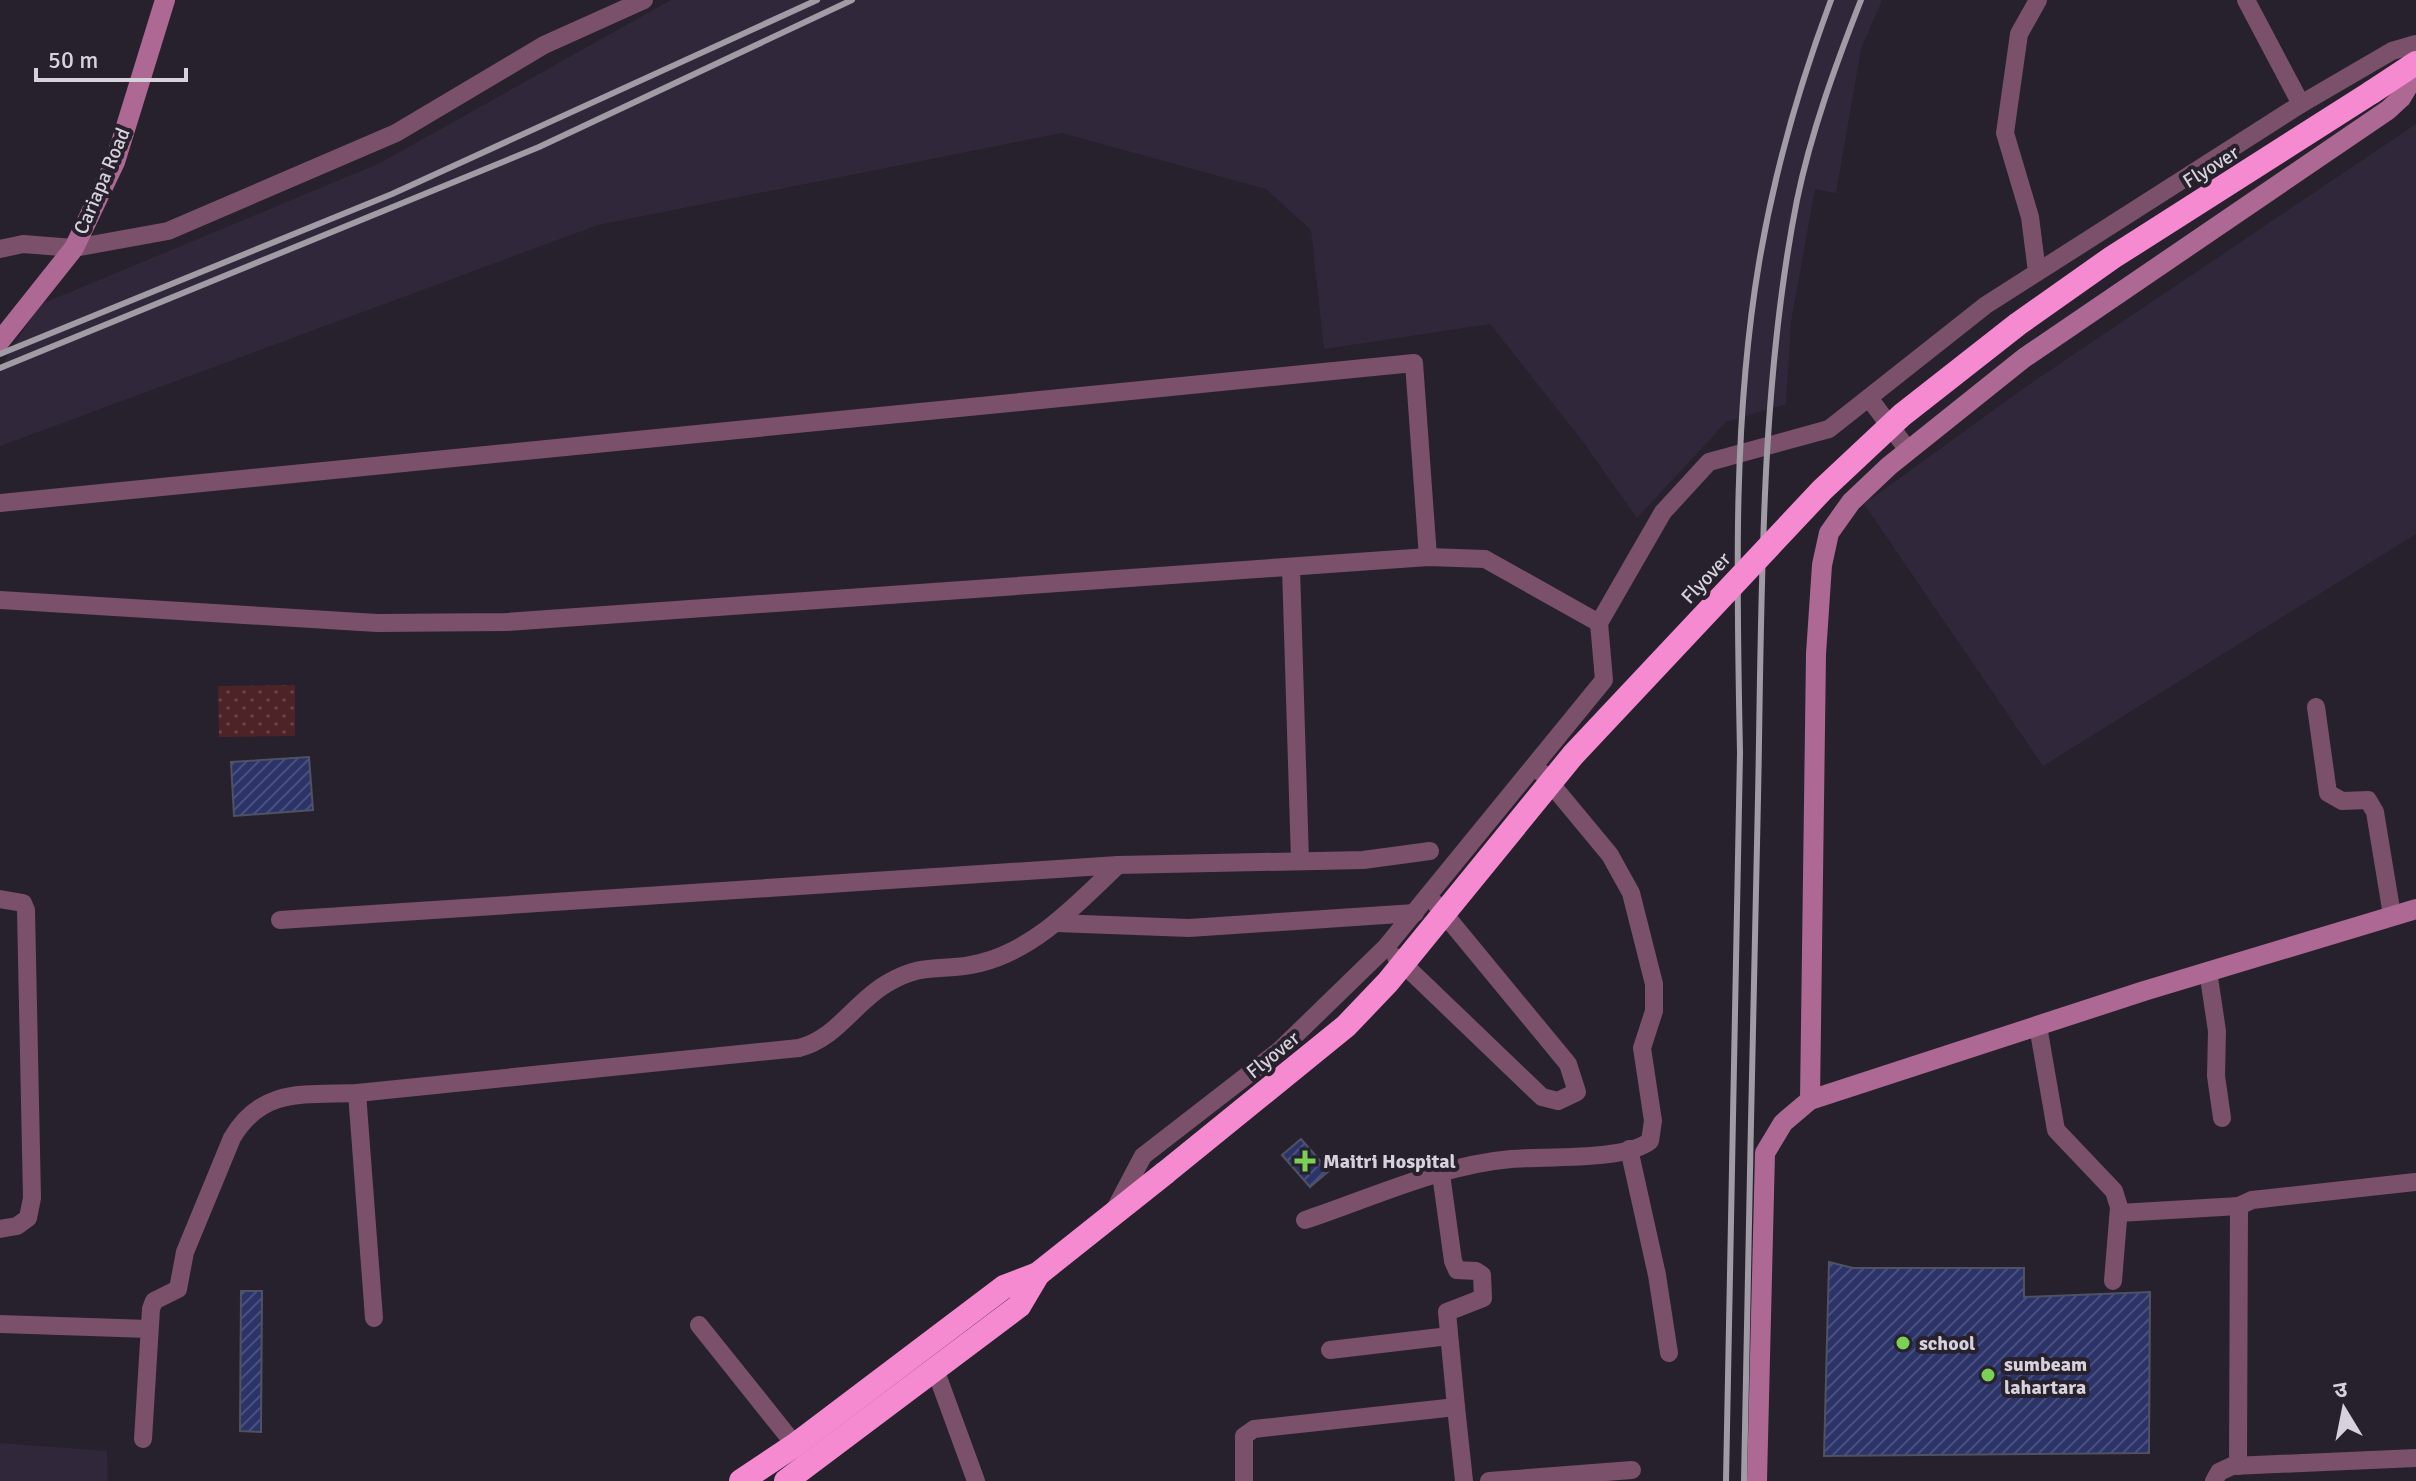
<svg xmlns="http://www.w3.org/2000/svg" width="2416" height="1481" font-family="Signika,'Noto Sans Devanagari',sans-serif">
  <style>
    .built { fill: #31273a }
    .grass { fill: url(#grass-dots) }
    .building { fill: url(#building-hatch); stroke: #4e5262; stroke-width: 2 }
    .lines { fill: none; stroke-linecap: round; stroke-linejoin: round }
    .street { stroke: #7b506b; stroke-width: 18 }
    .secondary { stroke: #ad6894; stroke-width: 20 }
    .highway { stroke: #f68ad0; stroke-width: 24 }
    .rail { stroke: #a19ba5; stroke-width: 6 }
    .highway-bridge { stroke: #f68ad0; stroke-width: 24 }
    .poi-dot { fill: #7bd155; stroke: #27202d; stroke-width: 3 }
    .labels { text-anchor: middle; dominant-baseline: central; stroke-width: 8; stroke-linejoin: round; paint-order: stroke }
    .street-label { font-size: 20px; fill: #d6d1da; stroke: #27202d }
    .poi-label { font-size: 20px; font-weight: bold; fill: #d6d1da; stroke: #27202d; text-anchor: start }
  </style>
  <defs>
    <pattern id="grass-dots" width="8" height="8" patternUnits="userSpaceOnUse" patternTransform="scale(2)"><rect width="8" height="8" fill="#4d2327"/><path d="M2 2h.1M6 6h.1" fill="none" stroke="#664246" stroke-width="1.8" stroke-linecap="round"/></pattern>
    <pattern id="building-hatch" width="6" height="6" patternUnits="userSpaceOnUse" patternTransform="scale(2)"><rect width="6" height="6" fill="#2b3369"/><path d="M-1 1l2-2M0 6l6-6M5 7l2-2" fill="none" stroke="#49507e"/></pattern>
  </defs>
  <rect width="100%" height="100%" fill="#27202d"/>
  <g class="built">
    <path d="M671,0H1882L1861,49L1836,193L1815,189L1791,322L1786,404L1726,422L1637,518L1581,439L1490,324L1324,349L1311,230L1266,189L1062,133L598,225L0,446V368L39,305L380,163Z"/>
    <path d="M2416,124V534L2043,766L1864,504L2024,388Z"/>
    <path d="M0,1443L107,1451L108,1481H0Z"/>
  </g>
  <path class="grass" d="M295,685V736L219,737L218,686Z"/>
  <g class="building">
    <path d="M309,757L313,810L234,816L231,762Z"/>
    <path d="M1301,1139L1329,1171L1310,1187L1282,1155Z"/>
    <path d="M1829,1262L1853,1268H2024V1297L2150,1292L2149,1453L1824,1456Z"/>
    <path d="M241,1291H262L261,1432L240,1431Z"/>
  </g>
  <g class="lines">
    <g class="street">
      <path d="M2246,0L2301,104"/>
      <path d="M0,249L23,244L74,248L168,231L396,133L544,45L644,0"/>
      <path d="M2037,272L2030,217L2005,133L2019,34L2038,0"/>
      <path d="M1869,398L1908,450"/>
      <path d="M0,503L1414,363L1428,557"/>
      <path d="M1291,568L1300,861"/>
      <path d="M0,600L377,623L506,622L1428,557L1485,559L1599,623"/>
      <path d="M2316,707L2328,793L2342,801L2368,800L2375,812L2392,915"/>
      <path d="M0,899L23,903L26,910L32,1198L28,1218L17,1226L0,1229"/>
      <path d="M280,920L1118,865L1363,860L1430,851"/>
      <path d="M1056,923L1189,928L1415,913"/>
      <path d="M1396,957L1542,1097L1558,1101L1577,1092L1568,1064L1436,904"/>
      <path d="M2208,971L2217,1031L2216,1076L2222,1118"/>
      <path d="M2038,1026L2056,1130L2114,1191L2119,1207L2113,1281"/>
      <path d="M357,1093L374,1318"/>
      <path d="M1629,1149L1657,1275L1669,1353"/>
      <path d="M1441,1174L1453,1261L1457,1270L1476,1271L1482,1275L1483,1298L1447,1312L1456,1407"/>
      <path d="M1114,1211L1143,1156L1280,1050L1386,947L1604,680L1599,623L1663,512L1709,462L1829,429L1986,305L2301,104L2392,51L2416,44"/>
      <path d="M2119,1213L2239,1206"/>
      <path d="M1305,1220C1371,1198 1441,1165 1511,1159C1545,1156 1625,1161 1650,1141L1653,1121L1642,1048L1654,1011V984L1631,893L1610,855L1542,773"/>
      <path d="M0,1324L149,1329"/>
      <path d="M699,1325L795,1445"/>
      <path d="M1330,1350L1449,1336"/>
      <path d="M935,1369L976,1481"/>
      <path d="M143,1439L151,1309L154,1301L178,1289L185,1252L232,1138C262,1087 304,1095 357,1093L799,1048C837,1038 854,1003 886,984C926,960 943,973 980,963C1036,949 1077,904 1118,865"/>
      <path d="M2238,1466L2239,1206L2252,1200L2415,1182"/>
      <path d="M1244,1481V1436L1254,1429L1456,1407L1464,1481"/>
      <path d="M1489,1481L1632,1470"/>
      <path d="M2214,1481L2219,1472L2232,1466L2416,1458"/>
    </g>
    <g class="secondary">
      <path d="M0,341L74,248L115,162L165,0"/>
      <path d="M1810,1100L1816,654L1822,565L1829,533L1851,502L1889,466L2024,358L2388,110L2401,98L2416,73"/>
      <path d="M1757,1481L1765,1153L1783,1123L1810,1100L2144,991L2416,909"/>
    </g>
    <g class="highway">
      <path d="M2372,92L2416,63"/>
      <path d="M741,1481L795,1445L1004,1287L1038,1274L1165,1173"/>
      <path d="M786,1481L1019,1306L1038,1274"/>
    </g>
    <g class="rail">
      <path d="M0,354L392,194L817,0"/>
      <path d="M0,368L539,147L852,0"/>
      <path d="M1726,1481L1740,753C1737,592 1732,423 1759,263C1774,173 1799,86 1831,0"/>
      <path d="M1744,1481C1748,1253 1753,1026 1758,798C1762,603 1759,391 1797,200C1811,132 1836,64 1861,0"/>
    </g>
    <path class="highway-bridge" d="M1165,1173L1346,1026L1388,982L1573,755L1822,490L1902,415L2018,324L2113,257L2372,92"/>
  </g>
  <g class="poi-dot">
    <path d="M1301 1149h8v8h8v8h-8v8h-8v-8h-8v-8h8z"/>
    <circle cx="1903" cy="1343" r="8"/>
    <circle cx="1988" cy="1375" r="8"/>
  </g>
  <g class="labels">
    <g class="street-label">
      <text transform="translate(2211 167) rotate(-32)">Flyover</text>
      <text transform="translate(102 181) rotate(-67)">Cariapa Road</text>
      <text transform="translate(1706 578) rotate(-47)">Flyover</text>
      <text transform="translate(1273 1055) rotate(-39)">Flyover</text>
    </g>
    <g class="poi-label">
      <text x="1323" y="1161">Maitri Hospital</text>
      <text x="1919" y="1343">school</text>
      <text x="2004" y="1364">sumbeam<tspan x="2004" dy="23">lahartara</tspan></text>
    </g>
  </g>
  <g transform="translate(2344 1409) rotate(350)" stroke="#27202d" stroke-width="6" paint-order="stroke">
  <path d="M0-6L14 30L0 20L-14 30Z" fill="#d6d1da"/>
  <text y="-12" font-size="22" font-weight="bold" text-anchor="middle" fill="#d6d1da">उ</text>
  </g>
  <path d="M36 68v12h150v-12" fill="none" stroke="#d6d1da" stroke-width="4"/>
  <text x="48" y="68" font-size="24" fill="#d6d1da" stroke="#27202d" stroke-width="6" paint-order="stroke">50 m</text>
</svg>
